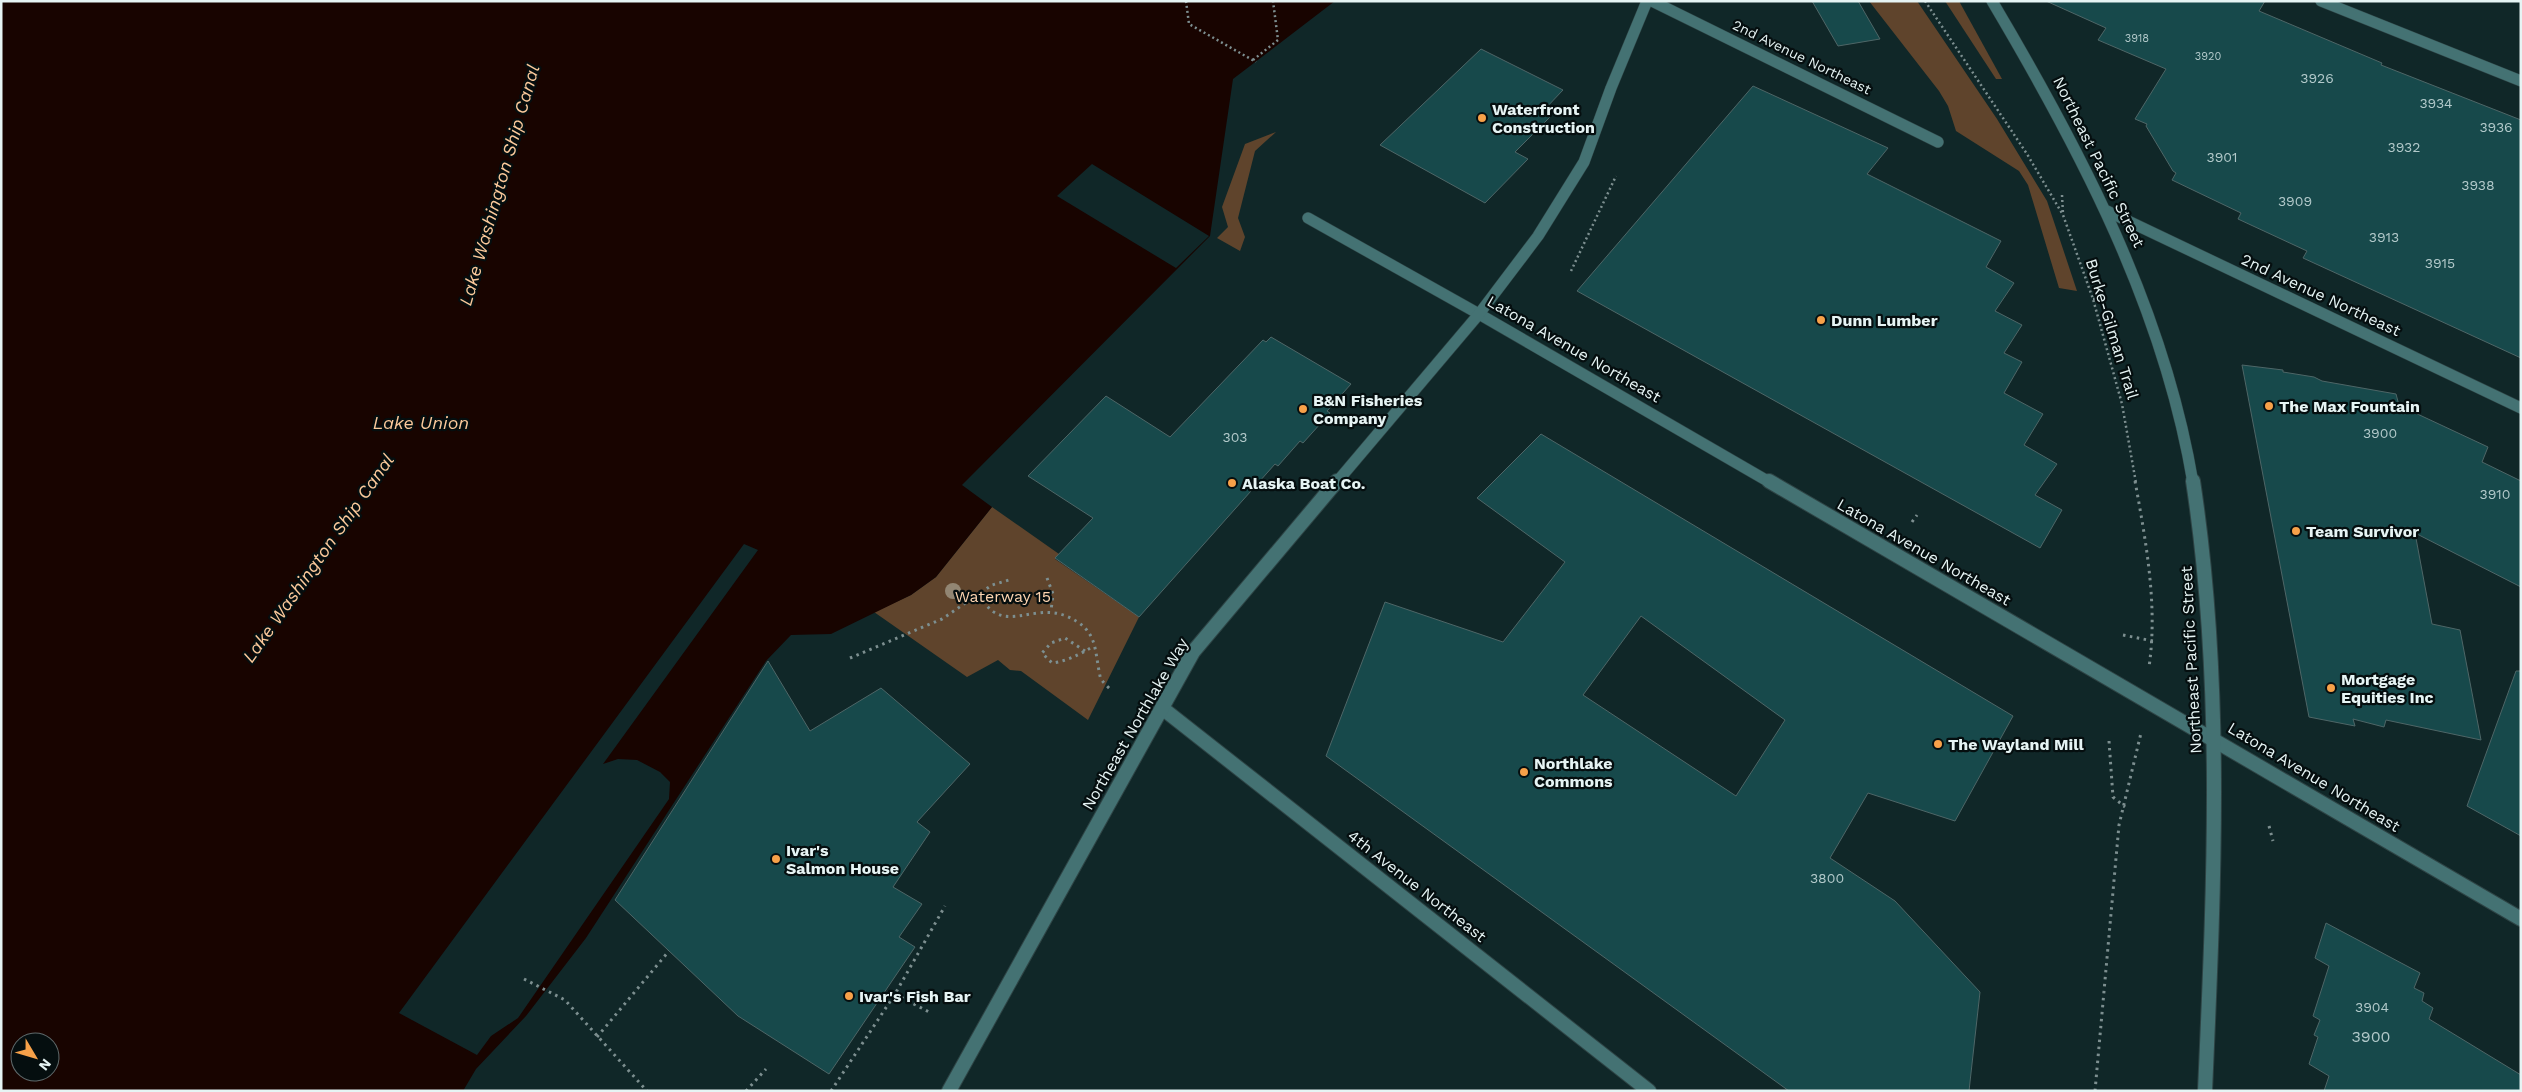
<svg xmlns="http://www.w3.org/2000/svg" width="2522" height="1092" font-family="'Work Sans',sans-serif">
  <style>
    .green { fill: #5f442c }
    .water { fill: #180400; fill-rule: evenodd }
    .pier { fill: #102728 }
    .building { fill: #17494b; stroke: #4e6667; fill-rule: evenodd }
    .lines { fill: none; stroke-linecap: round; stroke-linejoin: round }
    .service-casing { stroke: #2e4445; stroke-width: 12 }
    .minor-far1-casing { stroke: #2e4445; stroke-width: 12 }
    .minor-casing { stroke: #2e4445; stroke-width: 16 }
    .tertiary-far1-casing { stroke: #2e4445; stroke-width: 12 }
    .tertiary-casing { stroke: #2e4445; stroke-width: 16 }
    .path-far1 { stroke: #7d8f90; stroke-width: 2.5; stroke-dasharray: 2 3; stroke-linecap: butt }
    .path { stroke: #7d8f90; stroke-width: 3; stroke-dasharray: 2.5 4.5; stroke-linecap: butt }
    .service { stroke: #447273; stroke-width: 11 }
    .minor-far1 { stroke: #447273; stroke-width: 11 }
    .minor { stroke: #447273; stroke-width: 14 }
    .tertiary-far1 { stroke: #447273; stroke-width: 11 }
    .tertiary { stroke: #447273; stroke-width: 14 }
    .tree { fill: #928673 }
    .poi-dot { fill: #f7a149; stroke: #050e0f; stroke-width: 2 }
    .labels { text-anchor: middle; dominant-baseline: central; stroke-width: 4.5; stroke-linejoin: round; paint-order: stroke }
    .far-number-label { font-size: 11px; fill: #b2c9ca }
    .far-street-label { font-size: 14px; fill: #e6f4f4; stroke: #050e0f }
    .number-label { font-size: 14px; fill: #b2c9ca }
    .poi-label { font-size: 16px; font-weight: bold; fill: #e6f4f4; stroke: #050e0f; text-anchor: start }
    .street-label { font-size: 16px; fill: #e6f4f4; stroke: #050e0f }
    .park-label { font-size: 16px; fill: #fdd4b0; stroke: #050e0f }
    .near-number-label { font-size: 16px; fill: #b2c9ca }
    .water-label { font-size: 18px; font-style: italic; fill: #fbc99b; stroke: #050e0f }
  </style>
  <rect width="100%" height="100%" fill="#102728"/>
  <g class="green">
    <path d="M1869,1H1917L1997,119L2047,201L2077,291L2059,288L2028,185L2019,171L1956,131L1948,106L1939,91Z"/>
    <path d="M1945,1H1959L2002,79H1996Z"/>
    <path d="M1276,132L1255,151L1238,218L1245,237L1240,251L1217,238L1228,227L1222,207L1245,144Z"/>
    <path d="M992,507L1059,554L1055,559L1139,617L1088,720L1021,671L1010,670L998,660L967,677L874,612L911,595L936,577Z"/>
  </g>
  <path class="water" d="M1,1H1335L1233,79L1210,236L962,485L992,507L936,577L911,595L831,634L791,635L766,661L586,938L526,1016L476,1069L463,1091H1ZM20,1042H50V1072H20Z"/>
  <g class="pier">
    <path d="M1092,164L1209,236L1176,268L1057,196Z"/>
    <path d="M744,544L758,550L603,764L618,759L637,760L660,772L670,782L669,799L518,1018L491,1036L477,1055L399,1013Z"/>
  </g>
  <g class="building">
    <path d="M1812,1H1858L1880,39L1838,46Z"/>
    <path d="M2046,1H2265L2259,11L2382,63L2381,65L2521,120V358L2303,258L2307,251L2238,219L2241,213L2172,180L2176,173L2173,171L2146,126L2147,124L2135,119L2166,69L2098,40L2106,28Z"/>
    <path d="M1481,49L1563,90L1544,110L1552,115L1515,152L1528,159L1485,203L1380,145Z"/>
    <path d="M1753,86L1888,148L1867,174L2001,241L1986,267L2014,283L1995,311L2022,325L2004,353L2022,362L2004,393L2043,414L2024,445L2057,464L2035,495L2062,510L2040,548L1577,291Z"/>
    <path d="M1271,337L1351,384L1327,411L1330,413L1303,443L1300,441L1278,466L1275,464L1139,617L1055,558L1093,518L1028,476L1106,396L1170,437L1263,340L1266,342Z"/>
    <path d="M2242,365L2283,370V372L2314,377L2322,381L2396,394L2400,409L2411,411L2488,447L2482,462L2521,481V587L2415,533L2432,624L2460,630L2481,740L2386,720L2384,727L2353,719L2355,726L2309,717Z"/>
    <path d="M1541,434L2013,716L1955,821L1868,793L1830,858L1895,901L1980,992L1969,1091H1789L1326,756L1385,602L1503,642L1565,562L1477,498ZM1641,616L1785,720L1736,796L1583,695Z"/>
    <path d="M768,661L810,731L881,688L970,764L917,822L930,832L893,887L922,904L899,937L915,947L829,1074L738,1016L615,900Z"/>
    <path d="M2516,671H2521V836L2467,806Z"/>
    <path d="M2326,923L2420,973L2414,988L2424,993L2422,1001L2433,1008L2429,1019L2521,1075V1091H2324L2329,1076L2309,1064L2318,1037L2314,1035L2320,1020L2313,1016L2329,966L2315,958Z"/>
  </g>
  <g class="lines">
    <defs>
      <path id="service" d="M1308,218L1479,314"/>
      <g id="minor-far1">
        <path d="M1652,1L1938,142"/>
        <path d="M2321,1L2521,81"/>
        <path d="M2107,211L2521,408"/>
        <path d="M1479,314L1771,483"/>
      </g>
      <g id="minor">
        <path d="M1769,481L2521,919"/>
        <path d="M1162,708L1649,1091"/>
      </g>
      <g id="tertiary-far1">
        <path d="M1992,1C2081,151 2164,309 2193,483"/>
        <path d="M1336,483L1479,314L1538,236L1584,162L1611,88L1647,1"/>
      </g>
      <g id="tertiary">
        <path d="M2193,481C2224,684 2214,887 2205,1091"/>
        <path d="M949,1091L1193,652L1337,481"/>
      </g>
    </defs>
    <use href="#service" class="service-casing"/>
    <use href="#minor-far1" class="minor-far1-casing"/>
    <use href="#minor" class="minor-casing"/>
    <use href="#tertiary-far1" class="tertiary-far1-casing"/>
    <use href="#tertiary" class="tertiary-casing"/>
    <g class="path-far1">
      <path d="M1186,1L1189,24L1256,62"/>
      <path d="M1925,1L2027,154L2063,215L2093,299L2122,404L2136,483"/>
      <path d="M1253,60L1278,40L1273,1"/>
      <path d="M2062,195L2063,214"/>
      <path d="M1571,271L1616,176"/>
      <path d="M2093,299H2108"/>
    </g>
    <g class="path">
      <path d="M2135,481C2146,542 2158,606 2149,667"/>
      <path d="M1912,522L1917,515"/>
      <path d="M1047,578L1053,594L1051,611"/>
      <path d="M980,595C1001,637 1032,602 1066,616C1098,629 1094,648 1100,676C1101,681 1108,687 1112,691"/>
      <path d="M2123,635L2153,641"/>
      <path d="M1085,651L1065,638L1051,643L1042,653L1052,663C1068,661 1080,654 1094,646"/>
      <path d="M850,658L942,619L992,585L1009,580"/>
      <path d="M2109,741L2113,797L2125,807"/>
      <path d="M2269,826L2273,841"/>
      <path d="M524,979L565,1000L647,1091"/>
      <path d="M895,994L929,1012"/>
      <path d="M597,1037L669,951"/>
      <path d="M746,1091L766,1069"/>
      <path d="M831,1091L895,994L945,906"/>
      <path d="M2095,1091L2119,825L2141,733"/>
    </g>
    <use href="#service" class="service"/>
    <use href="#minor-far1" class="minor-far1"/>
    <use href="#minor" class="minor"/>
    <use href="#tertiary-far1" class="tertiary-far1"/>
    <use href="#tertiary" class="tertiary"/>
  </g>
  <circle class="tree" cx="953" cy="591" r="8"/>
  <g class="poi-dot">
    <circle cx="1482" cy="118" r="5"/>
    <circle cx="1821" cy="320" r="5"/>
    <circle cx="2269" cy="406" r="5"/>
    <circle cx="1303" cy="409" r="5"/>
    <circle cx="1232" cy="483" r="5"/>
    <circle cx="2296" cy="531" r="5"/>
    <circle cx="2331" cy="688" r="5"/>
    <circle cx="1938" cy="744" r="5"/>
    <circle cx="1524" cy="772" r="5"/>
    <circle cx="776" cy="859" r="5"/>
    <circle cx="849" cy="996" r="5"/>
  </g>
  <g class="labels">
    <g class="far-number-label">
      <text x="2137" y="38">3918</text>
      <text x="2208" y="56">3920</text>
    </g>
    <g class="far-street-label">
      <text transform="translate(1802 57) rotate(26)">2nd Avenue Northeast</text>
    </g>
    <g class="number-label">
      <text x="2317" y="78">3926</text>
      <text x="2436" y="103">3934</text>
      <text x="2496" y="127">3936</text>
      <text x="2404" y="147">3932</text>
      <text x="2222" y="157">3901</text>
      <text x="2478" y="185">3938</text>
      <text x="2295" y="201">3909</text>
      <text x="2384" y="237">3913</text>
      <text x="2440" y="263">3915</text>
      <text x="2380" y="433">3900</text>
      <text x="1235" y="437">303</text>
      <text x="2495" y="494">3910</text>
      <text x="1827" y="878">3800</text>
      <text x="2372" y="1007">3904</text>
    </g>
    <g class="poi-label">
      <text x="1492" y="109">Waterfront<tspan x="1492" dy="18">Construction</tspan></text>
      <text x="1831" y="320">Dunn Lumber</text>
      <text x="1313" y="400">B&amp;N Fisheries<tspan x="1313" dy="18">Company</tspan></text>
      <text x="2279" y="406">The Max Fountain</text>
      <text x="1242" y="483">Alaska Boat Co.</text>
      <text x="2306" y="531">Team Survivor</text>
      <text x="2341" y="679">Mortgage<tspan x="2341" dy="18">Equities Inc</tspan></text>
      <text x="1948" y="744">The Wayland Mill</text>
      <text x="1534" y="763">Northlake<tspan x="1534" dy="18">Commons</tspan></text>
      <text x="786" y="850">Ivar's<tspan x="786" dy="18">Salmon House</tspan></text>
      <text x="859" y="996">Ivar's Fish Bar</text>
    </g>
    <g class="street-label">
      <text transform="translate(2099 162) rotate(64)">Northeast Pacific Street</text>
      <text transform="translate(2321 295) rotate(25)">2nd Avenue Northeast</text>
      <text transform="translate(2112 329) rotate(73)">Burke-Gilman Trail</text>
      <text transform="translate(1574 349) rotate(30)">Latona Avenue Northeast</text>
      <text transform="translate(1924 552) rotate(30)">Latona Avenue Northeast</text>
      <text transform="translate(2191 660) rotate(-93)">Northeast Pacific Street</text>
      <text transform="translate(1135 724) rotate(-60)">Northeast Northlake Way</text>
      <text transform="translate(2314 777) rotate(31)">Latona Avenue Northeast</text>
      <text transform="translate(1417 886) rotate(38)">4th Avenue Northeast</text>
    </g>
    <g class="park-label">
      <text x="1003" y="596">Waterway 15</text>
    </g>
    <g class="near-number-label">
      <text x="2371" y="1036">3900</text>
    </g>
    <g class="water-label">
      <text transform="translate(499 185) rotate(-74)">Lake Washington Ship Canal</text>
      <text x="421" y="422">Lake Union</text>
      <text transform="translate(318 558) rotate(-55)">Lake Washington Ship Canal</text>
    </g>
  </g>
  <rect width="2522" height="1092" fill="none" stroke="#e6f4f4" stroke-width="5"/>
  <g transform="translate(35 1057) rotate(128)"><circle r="24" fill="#050e0f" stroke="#5f6a6b"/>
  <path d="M0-4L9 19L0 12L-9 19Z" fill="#f7a149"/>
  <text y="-8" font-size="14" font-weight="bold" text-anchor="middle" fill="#e6f4f4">N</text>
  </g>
</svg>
